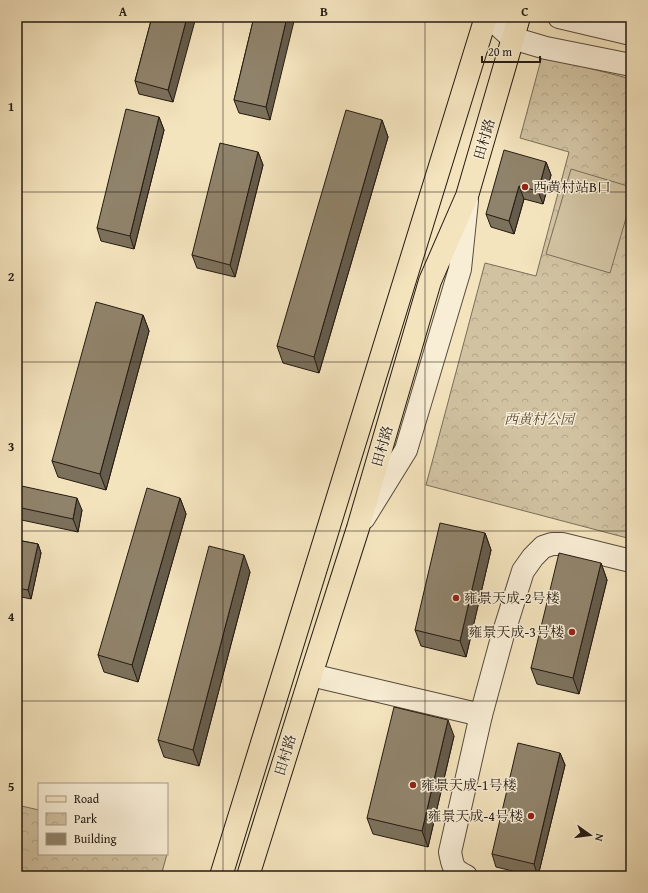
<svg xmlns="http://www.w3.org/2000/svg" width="648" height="893" font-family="'Gentium Book Plus','Noto Serif SC',serif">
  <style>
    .park { fill: url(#park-crowns); stroke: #7a6e5a }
    .pitch { fill: #d1c2a1; stroke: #7a6e5a }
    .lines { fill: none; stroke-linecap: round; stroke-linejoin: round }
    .minor-casing { stroke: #584c3d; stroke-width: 24 }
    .major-casing { stroke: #241a12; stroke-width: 24 }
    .minor { stroke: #f8edd5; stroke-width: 22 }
    .major { stroke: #f4e4be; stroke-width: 22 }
    .wall { fill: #7c715c; stroke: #241a12 }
    .shaded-wall { fill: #655c4b; stroke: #241a12 }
    .building { fill: #90836b; stroke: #241a12 }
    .grid { fill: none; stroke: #241a12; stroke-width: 1; stroke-opacity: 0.55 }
    .poi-dot { fill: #8f2418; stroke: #f8edd5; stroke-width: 1.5 }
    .labels { text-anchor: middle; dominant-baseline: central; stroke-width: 3; stroke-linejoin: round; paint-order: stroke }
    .street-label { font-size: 14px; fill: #241a12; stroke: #f8edd5 }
    .poi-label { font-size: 14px; fill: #241a12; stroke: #f8edd5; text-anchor: start }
    .park-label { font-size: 14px; font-style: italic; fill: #584c3d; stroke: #f8edd5 }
    .neatline { fill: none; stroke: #241a12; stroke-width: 1.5 }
    .grid-label { font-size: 13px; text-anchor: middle; font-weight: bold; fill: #241a12 }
  </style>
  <defs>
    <pattern id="park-crowns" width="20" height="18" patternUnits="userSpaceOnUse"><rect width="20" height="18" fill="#d1c2a1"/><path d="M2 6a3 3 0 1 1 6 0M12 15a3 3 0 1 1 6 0" fill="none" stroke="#b3a68a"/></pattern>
  </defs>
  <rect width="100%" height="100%" fill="#f4e4be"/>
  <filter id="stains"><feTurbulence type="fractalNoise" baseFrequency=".005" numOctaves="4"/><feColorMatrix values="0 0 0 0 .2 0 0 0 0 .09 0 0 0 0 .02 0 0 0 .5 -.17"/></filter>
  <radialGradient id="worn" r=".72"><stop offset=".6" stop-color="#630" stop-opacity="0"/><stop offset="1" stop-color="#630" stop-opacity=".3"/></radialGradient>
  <g class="park">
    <path d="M542,56L631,79V539L426,485L485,263L536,276L569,152L520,138Z"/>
    <path d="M17,805L39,810V854H167L161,876H17Z"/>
  </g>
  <path class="pitch" d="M571,169L631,187V201L610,273L546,254Z"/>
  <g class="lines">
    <defs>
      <g id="minor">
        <path d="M489,17L512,38L546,48L631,65"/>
        <path d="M559,17L631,34"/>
        <path d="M364,518L406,450L460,269L467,201"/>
        <path d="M311,675L481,715"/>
        <path d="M466,876C452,869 453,866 450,852L481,715L502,638L523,571L533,557L543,547L552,544H562L631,561"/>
      </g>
      <g id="major">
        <path d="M221,876L486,17"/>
        <path d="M248,876L311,675L358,528L430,281L467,196L519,17"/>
      </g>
    </defs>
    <use href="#minor" class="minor-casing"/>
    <use href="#major" class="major-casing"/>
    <use href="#minor" class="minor"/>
    <use href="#major" class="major"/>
  </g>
  <g class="wall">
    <path d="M152,17L173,102L139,94L135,81Z"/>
    <path d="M254,17L270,120L239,113L234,100Z"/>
    <path d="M159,117L164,130L134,249L101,241L97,228Z"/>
    <path d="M382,120L388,137L319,373L283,363L277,346Z"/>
    <path d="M258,152L263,165L235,277L197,268L192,255Z"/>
    <path d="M546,162L551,175L543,204L524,199L514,234L491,227L486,214Z"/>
    <path d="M143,315L149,331L106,490L58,477L52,461Z"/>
    <path d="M17,485L82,510L78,532L17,519Z"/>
    <path d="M180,498L186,514L138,682L104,672L98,655Z"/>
    <path d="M485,533L491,550L466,657L421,646L415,630Z"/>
    <path d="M17,540L38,544L41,553L31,599L17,596Z"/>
    <path d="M601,563L607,580L579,694L537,684L531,668Z"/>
    <path d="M250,572L199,766L164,757L158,740Z"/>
    <path d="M454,736L428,847L373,834L367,818Z"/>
    <path d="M560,753L565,765L538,876H533L496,867L492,854Z"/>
  </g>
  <g class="shaded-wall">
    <path d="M187,17H196L173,102L168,90Z"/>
    <path d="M287,17H295L270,120L266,107Z"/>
    <path d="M159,117L164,130L134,249L130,236Z"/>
    <path d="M382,120L388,137L319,373L314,357Z"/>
    <path d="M258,152L263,165L235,277L230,265Z"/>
    <path d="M546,162L551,175L543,204L538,191Z"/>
    <path d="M519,186L524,199L514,234L509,221Z"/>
    <path d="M143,315L149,331L106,490L100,474Z"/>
    <path d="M77,498L82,510L78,532L73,519Z"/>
    <path d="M180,498L186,514L138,682L132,665Z"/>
    <path d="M485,533L491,550L466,657L460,641Z"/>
    <path d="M38,544L41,553L31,599L28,590Z"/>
    <path d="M244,555L250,572L199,766L193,750Z"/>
    <path d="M601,563L607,580L579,694L573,678Z"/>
    <path d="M448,720L454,736L428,847L422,831Z"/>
    <path d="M17,750L21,762L17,781Z"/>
    <path d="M560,753L565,765L538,876L534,864Z"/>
  </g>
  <g class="building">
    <path d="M152,17H187L168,90L135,81Z"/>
    <path d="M254,17H287L266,107L234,100Z"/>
    <path d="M126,109L159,117L130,236L97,228Z"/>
    <path d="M346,110L382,120L314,357L277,346Z"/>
    <path d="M220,143L258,152L230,265L192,255Z"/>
    <path d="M504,150L546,162L538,191L519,186L509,221L486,214Z"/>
    <path d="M96,302L143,315L100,474L52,461Z"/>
    <path d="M17,485L77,498L73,519L17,507Z"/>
    <path d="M147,488L180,498L132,665L98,655Z"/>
    <path d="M440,523L485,533L460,641L415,630Z"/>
    <path d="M17,540L38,544L28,590L17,588Z"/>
    <path d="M209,546L244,555L193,750L158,740Z"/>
    <path d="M559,553L601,563L573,678L531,668Z"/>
    <path d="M394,707L448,720L422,831L367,818Z"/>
    <path d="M518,743L560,753L534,864L492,854Z"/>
    <path d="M631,848V876H625Z"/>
  </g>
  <path class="grid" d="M223,17V876M425,17V876M17,192H631M17,362H631M17,531H631M17,701H631"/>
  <g class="poi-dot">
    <circle cx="525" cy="187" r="4"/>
    <circle cx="456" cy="598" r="4"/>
    <circle cx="572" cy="632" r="4"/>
    <circle cx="413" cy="785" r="4"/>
    <circle cx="531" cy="816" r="4"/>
  </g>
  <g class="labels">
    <g class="street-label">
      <text transform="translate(484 139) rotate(-74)">田村路</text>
      <text transform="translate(382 446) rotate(-74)">田村路</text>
      <text transform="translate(285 755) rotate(-73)">田村路</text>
    </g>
    <g class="poi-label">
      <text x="533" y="187">西黄村站B口</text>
      <text x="464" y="598">雍景天成-2号楼</text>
      <text x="564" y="632" text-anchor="end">雍景天成-3号楼</text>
      <text x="421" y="785">雍景天成-1号楼</text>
      <text x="523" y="816" text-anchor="end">雍景天成-4号楼</text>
    </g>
    <g class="park-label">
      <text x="539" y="419">西黄村公园</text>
    </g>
  </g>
  <rect width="648" height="893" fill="none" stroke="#f4e4be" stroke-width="44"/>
  <rect x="38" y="783" width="130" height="72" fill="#f8edd5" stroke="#a39987"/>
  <rect x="46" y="796" width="20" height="6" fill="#f4e4be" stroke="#a39987"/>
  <text x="74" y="803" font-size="12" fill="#241a12">Road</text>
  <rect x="46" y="813" width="20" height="12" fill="url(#park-crowns)" stroke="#a39987"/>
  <text x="74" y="823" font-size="12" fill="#241a12">Park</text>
  <rect x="46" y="833" width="20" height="12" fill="#90836b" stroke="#a39987"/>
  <text x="74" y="843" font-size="12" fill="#241a12">Building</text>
  <g transform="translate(590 835) rotate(104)" stroke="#f8edd5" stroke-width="3" paint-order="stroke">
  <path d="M0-3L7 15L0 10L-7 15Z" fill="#241a12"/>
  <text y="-6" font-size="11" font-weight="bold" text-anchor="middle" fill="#241a12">N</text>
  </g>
  <path d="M482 56v6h58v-6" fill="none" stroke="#241a12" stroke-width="2"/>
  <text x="488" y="56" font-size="12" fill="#241a12" stroke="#f8edd5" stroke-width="3" paint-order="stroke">20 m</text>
  <rect x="22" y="22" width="604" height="849" class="neatline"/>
  <g class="grid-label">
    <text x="123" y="16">A</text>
    <text x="324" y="16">B</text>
    <text x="525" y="16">C</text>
    <text x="11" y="111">1</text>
    <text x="11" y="281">2</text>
    <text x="11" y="451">3</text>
    <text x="11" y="621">4</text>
    <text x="11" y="791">5</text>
  </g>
  <rect width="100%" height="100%" filter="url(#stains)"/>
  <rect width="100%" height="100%" fill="url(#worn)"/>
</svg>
